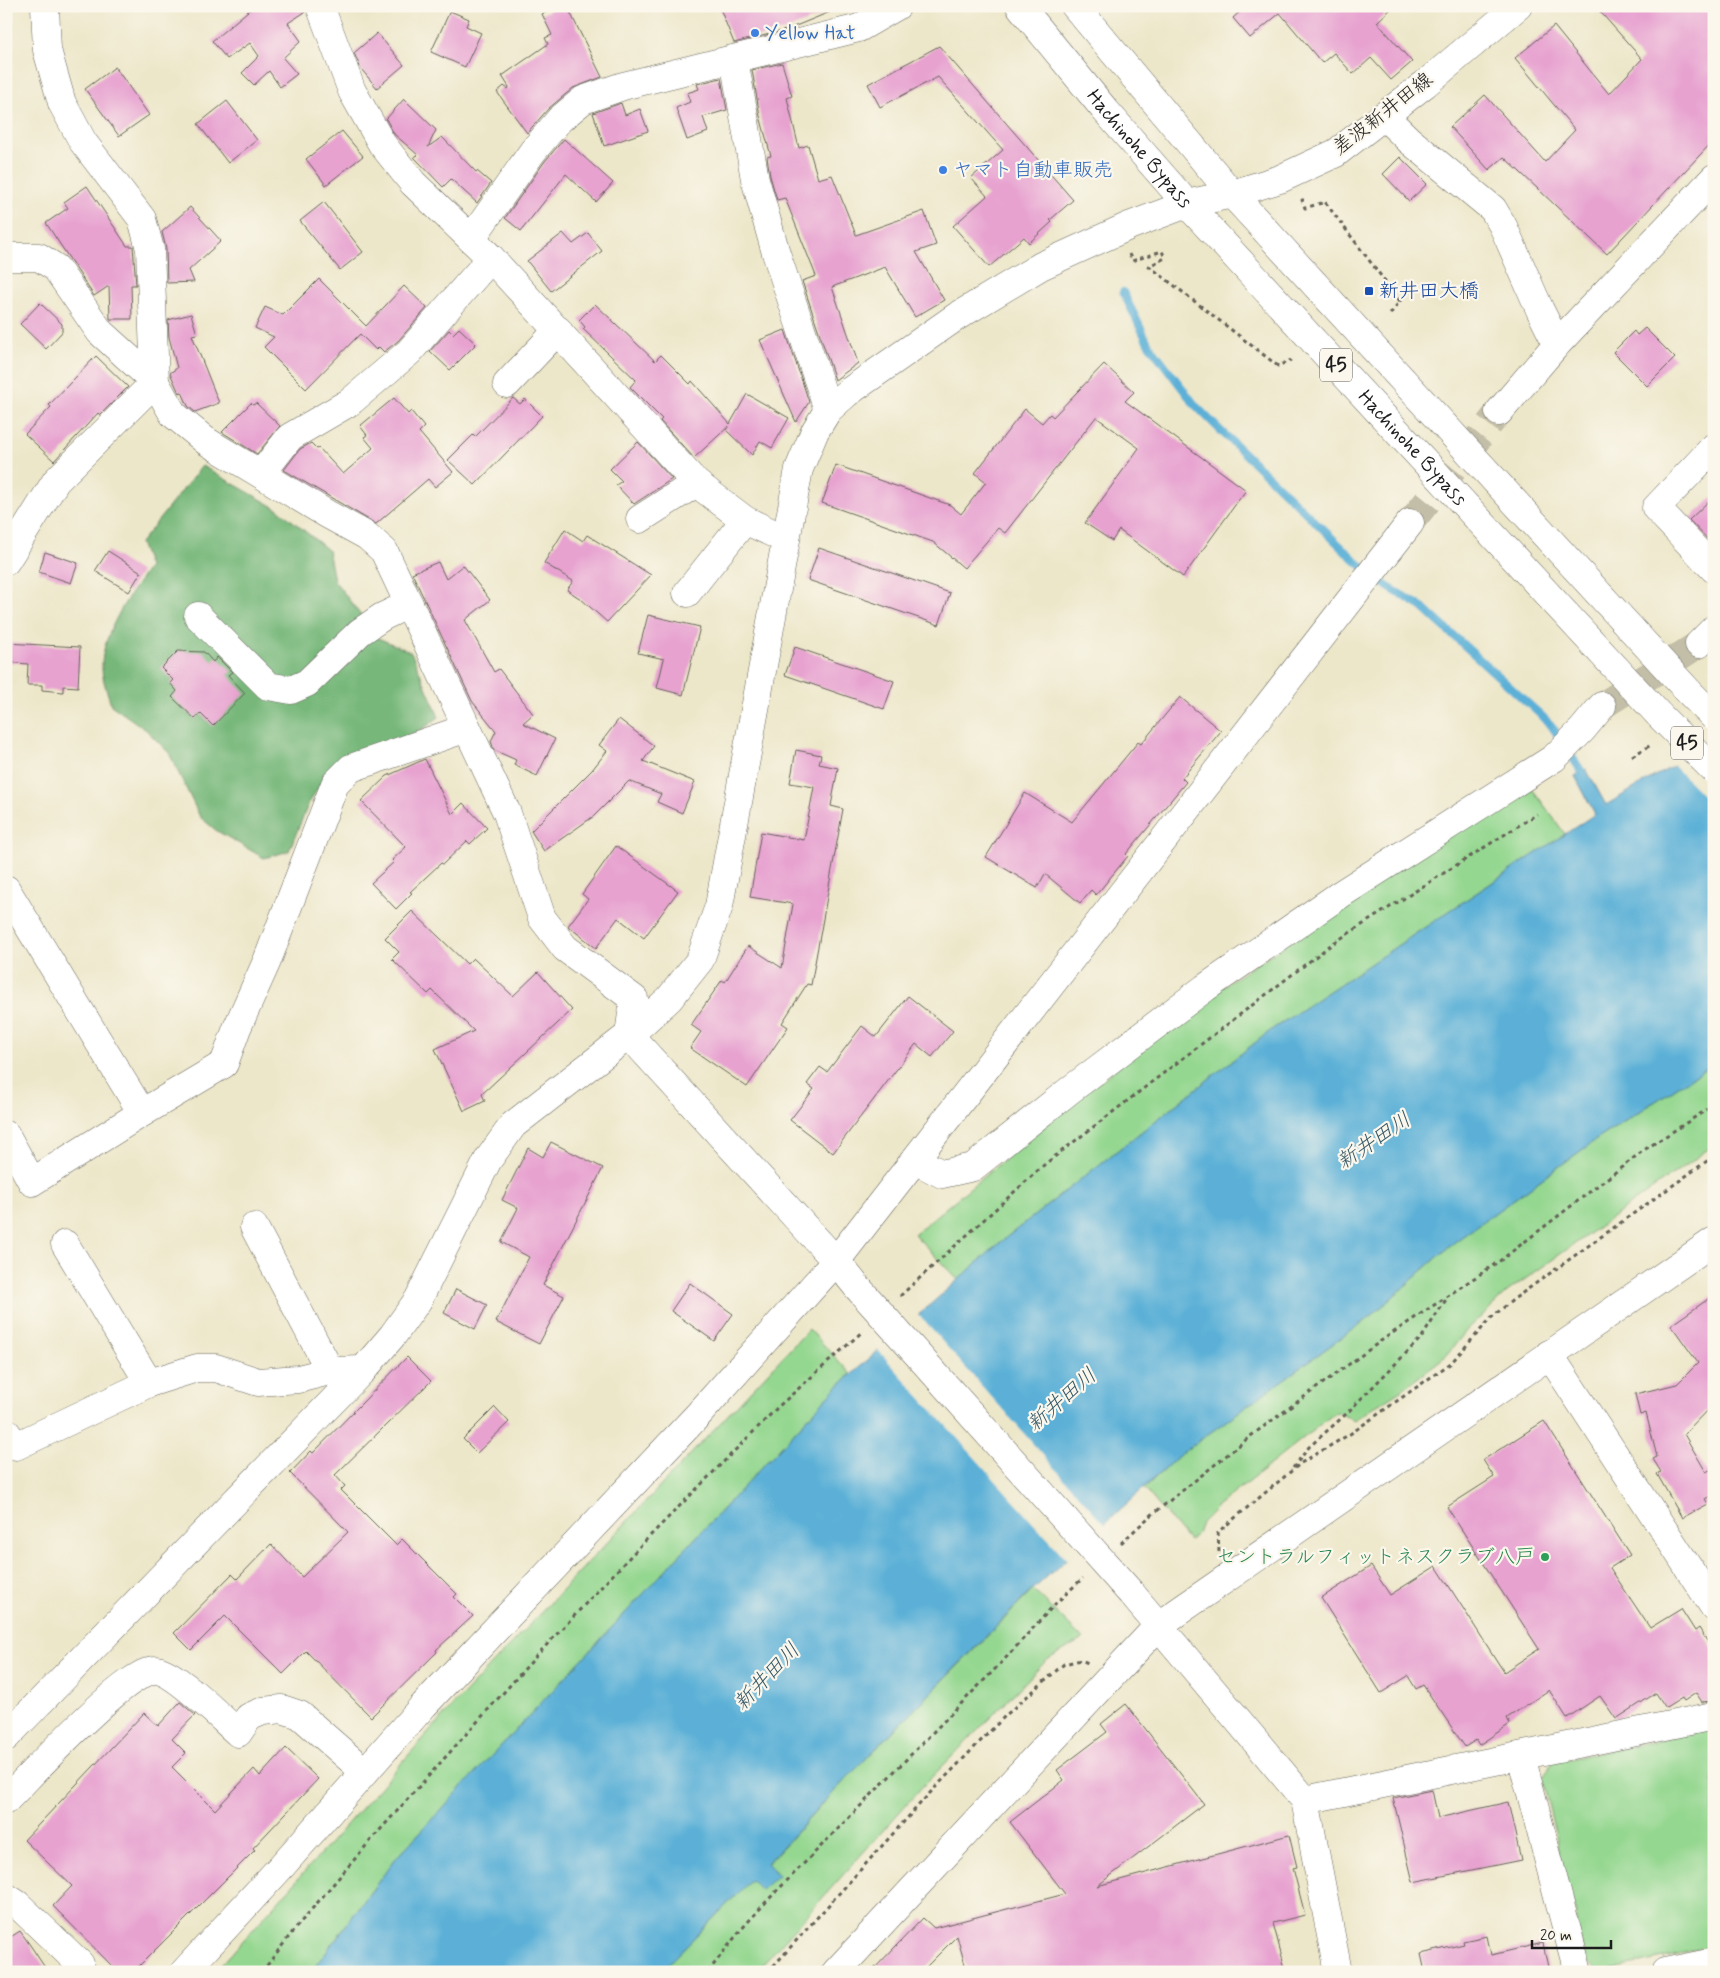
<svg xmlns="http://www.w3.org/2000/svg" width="1720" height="1978" font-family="Mynerve,'Klee One',sans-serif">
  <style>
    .green { fill: #94d790; stroke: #587a56 }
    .forest { fill: #77b87a; stroke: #4a6a4b }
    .water { fill: #5bb0d7; stroke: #3c667a }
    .pier { fill: #ede7ca }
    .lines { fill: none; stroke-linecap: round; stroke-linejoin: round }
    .stream { stroke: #5bb0d7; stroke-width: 8 }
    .building { fill: #e7a2d0 }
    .minor-tunnel { stroke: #c3bea7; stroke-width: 28; stroke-dasharray: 28 14; stroke-linecap: butt }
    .minor-casing { stroke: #656359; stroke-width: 29 }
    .major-casing { stroke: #656359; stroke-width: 29 }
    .highway-casing { stroke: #656359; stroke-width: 29 }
    .path { stroke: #656359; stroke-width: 3; stroke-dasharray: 4 4; stroke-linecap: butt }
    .minor { stroke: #fff; stroke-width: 28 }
    .major { stroke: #fff; stroke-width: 28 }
    .highway { stroke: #fff; stroke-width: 28 }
    .minor-bridge-casing { stroke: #656359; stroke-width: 29; stroke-linecap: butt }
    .highway-bridge-casing { stroke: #656359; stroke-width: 29; stroke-linecap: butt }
    .minor-bridge { stroke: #fff; stroke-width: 28 }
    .highway-bridge { stroke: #fff; stroke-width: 28 }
    .shop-dot { fill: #3f7fe0; stroke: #fbf7ec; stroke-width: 2 }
    .transit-dot { fill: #1a4fb4; stroke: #fbf7ec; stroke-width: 2 }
    .leisure-dot { fill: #2e9e5b; stroke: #fbf7ec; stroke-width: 2 }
    .labels { text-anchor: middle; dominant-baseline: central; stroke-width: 4.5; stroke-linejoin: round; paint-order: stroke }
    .shield { fill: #fbf7ec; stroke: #5f5e5a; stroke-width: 1 }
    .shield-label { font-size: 19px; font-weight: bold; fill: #1c1c1c }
    .shop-label { font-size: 20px; fill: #366cbe; stroke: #fbf7ec; text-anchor: start }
    .street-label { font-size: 20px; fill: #1c1c1c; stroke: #fbf7ec }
    .transit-label { font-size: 20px; fill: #164399; stroke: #fbf7ec; text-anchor: start }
    .leisure-label { font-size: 20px; fill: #27864d; stroke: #fbf7ec; text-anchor: end }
    .water-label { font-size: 21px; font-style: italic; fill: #355767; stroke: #fbf7ec }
  </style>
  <rect width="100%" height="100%" fill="#fbf7ec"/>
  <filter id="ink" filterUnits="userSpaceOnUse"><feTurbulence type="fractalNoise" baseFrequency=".02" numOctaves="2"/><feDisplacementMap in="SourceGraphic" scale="10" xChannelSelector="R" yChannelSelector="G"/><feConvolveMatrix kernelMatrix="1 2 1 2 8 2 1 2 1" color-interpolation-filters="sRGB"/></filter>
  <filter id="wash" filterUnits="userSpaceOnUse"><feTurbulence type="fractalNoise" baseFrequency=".0096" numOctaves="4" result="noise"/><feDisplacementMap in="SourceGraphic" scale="20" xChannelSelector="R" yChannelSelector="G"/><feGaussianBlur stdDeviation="1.12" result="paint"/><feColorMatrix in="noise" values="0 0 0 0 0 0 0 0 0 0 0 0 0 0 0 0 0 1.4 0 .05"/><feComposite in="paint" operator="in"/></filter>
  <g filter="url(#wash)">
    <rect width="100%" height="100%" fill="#ede7ca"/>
    <g class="green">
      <path d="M1528,783L1565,834L1274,1028L1003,1240L958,1280L914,1234L1085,1093L1210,995Z"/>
      <path d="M1714,1063V1145L1507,1292L1466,1331L1447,1355L1407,1386L1354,1420L1336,1412L1217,1507L1201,1523L1197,1534L1189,1541L1144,1488L1182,1453L1370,1317L1456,1241L1593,1142Z"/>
      <path d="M809,1329L851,1374L835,1389L396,1858L311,1972H215L447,1712Z"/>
      <path d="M1033,1590L1083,1639L1047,1660L922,1787L756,1972H660L751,1880L778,1874L767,1864L846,1779Z"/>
      <path d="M1714,1729V1947L1600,1972L1585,1960L1542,1777L1553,1762Z"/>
    </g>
    <path class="forest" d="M202,466L278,509L328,550L334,580L378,638L411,652L439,717L423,729L330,773L310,800L289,851L264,858L217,831L200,817L169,753L145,729L111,705C108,693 102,680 102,667C101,635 131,592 149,567L140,543Z"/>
    <path class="water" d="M1714,745V1063L1593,1142L1456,1241L1370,1317L1182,1453L1026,1596L846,1779L767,1863L778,1875L761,1890L751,1880L660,1972H311L396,1858L835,1389L1003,1240L1274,1028L1595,814L1575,776L1586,769L1606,805L1653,777Z"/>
    <g class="pier">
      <path d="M1714,743V807L1672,764Z"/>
      <path d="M917,1313L1106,1526L1068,1561L877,1349Z"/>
    </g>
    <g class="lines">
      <path class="stream" d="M1123,292L1148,343L1195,405L1219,429L1358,563L1388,587L1422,607L1543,717L1551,725L1582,772"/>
    </g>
    <g id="blocks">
      <g class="building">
        <path d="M254,6H305V12L288,23L301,41L283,58L297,74L280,87L269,71L254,85L242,73L259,56L250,43L227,59L212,41Z"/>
        <path d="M557,6H567L602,77L573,88L548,109L527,133L497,92L504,86L508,89L509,87L502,76L548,44L545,38L552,35L542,14Z"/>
        <path d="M719,6H842V7L786,30L734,43Z"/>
        <path d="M1246,6H1394L1377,22L1412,62L1391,80L1371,58L1353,74L1334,53L1322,63L1280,13L1250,38L1233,18Z"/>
        <path d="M1595,6H1714V140L1607,254L1504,157L1489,170L1450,127L1485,95L1545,162L1575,130L1515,58L1554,26L1609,94L1642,59Z"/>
        <path d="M450,11L469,19L466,26L481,33L465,67L431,52Z"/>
        <path d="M377,33L404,65L377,88L361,69L354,53Z"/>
        <path d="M939,46L1073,200L1050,220L1052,222L1029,243L1024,237L989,267L953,226L987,196L971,178L1003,150L938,77L880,107L868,84Z"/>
        <path d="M782,63L792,96L787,98L799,148L808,145L818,179L832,175L856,235L924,211L936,245L916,252L944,300L915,317L885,267L832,287L858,363L835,380L802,281L816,276L785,198L777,200L770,176L767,157L771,156L760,116L752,70Z"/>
        <path d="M115,67L149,115L119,136L85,89Z"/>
        <path d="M721,78L727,110L703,117L708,132L687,140L676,108L690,102L687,93L699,89L697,84Z"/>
        <path d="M404,99L436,130L428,147L442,137L476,172L477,171L491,183L477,203L451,179L443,187L414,157L418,155L394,134L386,119Z"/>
        <path d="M227,101L257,140L228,163L198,124Z"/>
        <path d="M621,103L625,115L640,109L648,131L604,146L593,113Z"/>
        <path d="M342,131L363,156L326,185L306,159Z"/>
        <path d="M564,139L613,183L596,202L566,174L521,231L505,218L545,161Z"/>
        <path d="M1400,157L1427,184L1409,201L1383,174Z"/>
        <path d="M87,186L127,246H133L136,285H131L132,319H110L109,286L94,296L46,223L68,208L64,202Z"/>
        <path d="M324,202L363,252L340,270L300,221Z"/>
        <path d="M190,207L221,241L189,270L194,282L167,283L166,248L162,232Z"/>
        <path d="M563,233L573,244L588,233L602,251L551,291L527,261Z"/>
        <path d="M319,279L366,326L404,286L427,308L398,341L384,352L379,347L376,350L360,334L306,389L264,347L274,337L255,328L265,307L283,315Z"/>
        <path d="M40,303L62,324V332L46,349L20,324Z"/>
        <path d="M595,304L655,361L661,355L690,384L692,381L730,424L747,394L789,418L772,448L760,441L752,455L726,430L729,426L694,458L660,421L662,419L630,387L636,380L583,329L585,327L579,320Z"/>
        <path d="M191,314L197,334L192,335L219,403L195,412L188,406L182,392L179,393L170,373L177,368L169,337L168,320Z"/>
        <path d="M459,328L476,344L450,370L430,351L449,330L453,334Z"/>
        <path d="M1645,328L1675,358L1647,386L1613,352L1634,331L1637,335Z"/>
        <path d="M785,330L809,402L796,422L760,340Z"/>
        <path d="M96,356L128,387L100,415L98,413L54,461L25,434L51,407L49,405Z"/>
        <path d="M1104,364L1134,392L1125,401L1246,490L1183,577L1119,530L1112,541L1085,523L1139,448L1096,417L1005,533L998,528L964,568L933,542L822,503L836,465L950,505L961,514L986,482L975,473L1025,409L1042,423L1050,414L1053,417Z"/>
        <path d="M394,398L408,414L411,411L424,427L419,432L453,472L435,487L428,479L376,524L284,470L300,449L311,443L317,449L319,448L343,474L373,448L364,437L367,435L360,426Z"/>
        <path d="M513,398L520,404L525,399L542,416L475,485L448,460L473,435L475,437Z"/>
        <path d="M251,403L253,405L256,403L280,426L257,454L222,432Z"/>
        <path d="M638,442L672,479L634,504L616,485L622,481L610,469Z"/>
        <path d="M1714,496V546L1689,520Z"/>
        <path d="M565,529L583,541L587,535L651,575L607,622L581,599L567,590L573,581L544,563Z"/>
        <path d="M819,548L950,593L939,625L808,580Z"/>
        <path d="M108,551L141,572L129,592L95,571Z"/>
        <path d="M45,552L78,563L71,583L39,572Z"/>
        <path d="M438,562L446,579L463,565L490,600L465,620L494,672L499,669L533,714L523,723L555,739L537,776L514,765L516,760L494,750L491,741L496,731L472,701L412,573Z"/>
        <path d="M648,615L700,627L683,695L657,688L664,659L638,653Z"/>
        <path d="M6,643L80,647L78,687L63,686V692L42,690V685H27L28,664L6,662Z"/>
        <path d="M795,647L894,681L884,709L785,675Z"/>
        <path d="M178,651L204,652L213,662L217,657L232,672L228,675L245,693L213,726L200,713L195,719L172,697L177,691L170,683L173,680L161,668Z"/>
        <path d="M1180,697L1221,731L1182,778L1186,782L1126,854L1128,856L1096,895L1091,890L1080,903L1045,874L1037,888L986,857L1025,793L1072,822L1138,742L1141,744Z"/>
        <path d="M619,719L654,746L643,761L695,782L682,813L657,802L661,794L629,781L594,816L544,851L531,831L592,770L607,751L599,745Z"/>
        <path d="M796,750L821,755L819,764L838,768L831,806L843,809L811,985L807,984L782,1023L788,1027L747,1087L690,1048L701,1032L691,1025L722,980L725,982L748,946L782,968L793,904L750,897L761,832L804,840L814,787L790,783Z"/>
        <path d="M425,759L452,814L463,803L487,828L470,844L467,841L443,864L441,863L410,892L412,893L396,909L371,883L394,862L392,860L406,847L361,801L387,776Z"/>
        <path d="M616,846L678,891L644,938L618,918L596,948L568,926L588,899L582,894Z"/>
        <path d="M412,911L467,964L473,958L513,996L538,972L572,1010L482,1094L485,1101L464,1111L435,1049L474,1031L432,990L428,994L392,959L399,952L385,938Z"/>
        <path d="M908,996L953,1031L932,1057L916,1044L833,1153L790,1120L814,1089L807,1084L820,1067L827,1072L862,1026L876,1037Z"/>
        <path d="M551,1142L603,1168L543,1285L564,1296L539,1344L496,1322L529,1257L501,1242L518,1208L502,1200L528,1148L543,1157Z"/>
        <path d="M690,1283L733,1314L714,1341L671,1311Z"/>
        <path d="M456,1289L487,1305L475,1329L444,1313Z"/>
        <path d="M1714,1295V1403L1684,1434L1706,1472L1714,1468V1494L1705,1499L1708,1504L1682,1518L1657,1474L1661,1472L1653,1459L1657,1457L1646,1413L1640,1415L1635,1394L1677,1384L1698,1363L1671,1325Z"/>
        <path d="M407,1357L431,1381L335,1475L345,1486L341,1490L396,1545L402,1539L457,1594L454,1597L473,1616L436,1650L437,1652L371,1717L306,1651L283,1674L225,1616L191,1650L174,1633L232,1574L237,1579L271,1544L302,1577L348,1532L290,1473L311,1451L313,1453Z"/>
        <path d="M495,1407L509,1422L477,1453L463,1439Z"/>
        <path d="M1544,1421L1630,1555L1610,1568L1650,1628L1681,1609L1695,1631L1699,1628L1714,1652V1701L1702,1702L1696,1693L1684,1701L1682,1698L1666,1708L1656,1693L1616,1719L1600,1696L1567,1718L1549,1690L1507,1718L1510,1724L1479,1745L1476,1740L1465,1747L1423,1685L1416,1689L1408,1676L1381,1693L1321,1598L1371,1566L1390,1595L1436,1566L1504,1672L1539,1649L1447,1507L1494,1477L1483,1460Z"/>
        <path d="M180,1702L195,1715L172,1739L186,1753L172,1767L215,1810L254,1769L260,1776L286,1748L318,1779L253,1848L255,1850L133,1972H118L53,1906L72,1886L24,1840L144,1713L158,1726Z"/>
        <path d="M1126,1704L1204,1804L1097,1886L1289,1835L1297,1867L1293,1868L1305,1915L1273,1923L1286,1972H967L957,1936L921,1972H871L923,1918L934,1928L1065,1894L1010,1822L1064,1780L1057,1770L1107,1732L1101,1724Z"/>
        <path d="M1432,1790L1438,1818L1508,1802L1521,1860L1413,1882L1393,1798Z"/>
        <path d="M20,1931L30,1945L48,1972H6V1940Z"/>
        <path d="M1487,1936L1491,1955L1543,1943L1549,1972H1425L1421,1954L1464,1944L1463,1941Z"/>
      </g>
    </g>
  </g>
  <g filter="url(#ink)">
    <use href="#blocks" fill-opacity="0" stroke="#656359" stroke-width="1"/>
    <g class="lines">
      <g class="minor-tunnel">
        <path d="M1410,523L1499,412"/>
        <path d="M1602,706L1699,644"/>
      </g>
      <defs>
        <g id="minor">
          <path d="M320,6L352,91L382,144L413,183L491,258L696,483L745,520L785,539"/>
          <path d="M734,59L755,179L776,253L828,410"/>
          <path d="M1384,116L1409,140L1493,209L1503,226L1540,310L1557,344"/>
          <path d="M471,239L533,151L560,119L583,100L623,86L859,28L897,6"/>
          <path d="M6,257H39L56,268L100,332L155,382L173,414L206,441L327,514L367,536L384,551L507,813L542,918L565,948L634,999L629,1035L836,1261L858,1288"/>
          <path d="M507,384L558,330"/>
          <path d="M1499,412L1557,344L1714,178"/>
          <path d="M1714,447L1656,508L1714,569"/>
          <path d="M261,474L290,437L350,402L409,352L491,258"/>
          <path d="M640,519L696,483"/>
          <path d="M6,561L56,481L155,382L150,249L142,219L83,142L62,103L47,50L45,6"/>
          <path d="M687,593L745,520"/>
          <path d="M198,616L268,686L291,690L307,683L360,632L382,617L409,604"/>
          <path d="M1699,644L1714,629"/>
          <path d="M6,889L142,1113L224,1064L237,1028L267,961L335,784L351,768L467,728"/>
          <path d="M6,1135L32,1182L142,1113"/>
          <path d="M915,1160L942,1174L973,1167L1070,1090L1205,988L1341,894L1554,758L1582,730L1602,706"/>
          <path d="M254,1227L330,1371"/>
          <path d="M65,1244L149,1383"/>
          <path d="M1549,1354L1714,1607"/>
          <path d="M6,1432L16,1446L149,1383L197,1368H216L258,1382L298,1379L330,1371L363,1370"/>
          <path d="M1131,1593L1305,1800L1338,1972"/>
          <path d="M6,1737L363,1370L393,1335L418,1300L488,1160L513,1125L629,1035L669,999L700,960L719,906L799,469L815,431L828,410L847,393L956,317L1041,266L1129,226L1187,204L1232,194"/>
          <path d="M1521,1756L1578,1972"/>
          <path d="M6,1800C29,1777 130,1666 157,1670C176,1673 221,1718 238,1733L249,1717L263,1711L282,1709L300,1715L365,1772"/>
          <path d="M1305,1800L1714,1716"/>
          <path d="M6,1897L17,1904L80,1964L82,1972"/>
          <path d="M184,1972L280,1868L424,1705L697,1416L836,1261L1410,523"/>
          <path d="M836,1972L1159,1625L1714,1241"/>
          <path d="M1665,1972L1714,1962"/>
        </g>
        <path id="major" d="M1232,194L1280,179L1336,153L1425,84L1518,6"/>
        <g id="highway">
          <path id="s1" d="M1020,6L1105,110L1187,204L1660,716"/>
          <path d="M1075,6L1232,194L1690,693"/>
        </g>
      </defs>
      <use href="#minor" class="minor-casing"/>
      <use href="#major" class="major-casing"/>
      <use href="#highway" class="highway-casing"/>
      <g class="path">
        <path d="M1304,200H1302L1305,208L1325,202L1400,301L1388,317"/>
        <path d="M1129,254L1132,261L1162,251L1165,258L1149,266L1278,366L1291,360"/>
        <path d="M1632,756L1651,745"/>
        <path d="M900,1296L1045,1164L1332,944L1537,814"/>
        <path d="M1293,1468L1309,1447L1345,1415L1422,1337L1447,1298"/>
        <path d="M1121,1543L1148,1518L1252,1435L1385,1338L1501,1260L1644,1150L1714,1105"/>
        <path d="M1219,1552L1218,1532L1289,1473L1301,1463L1350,1434L1451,1363L1492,1317L1514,1299L1714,1156"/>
        <path d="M262,1972L294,1930L371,1840L539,1653L642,1544L779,1406L863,1331"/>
        <path d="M708,1972L739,1932L766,1902L1003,1661L1055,1604L1083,1578"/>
        <path d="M768,1972L928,1795L1006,1715L1064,1664L1081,1660L1088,1663"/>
      </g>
      <use href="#minor" class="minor"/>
      <use href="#major" class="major"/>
      <use href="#highway" class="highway"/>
      <defs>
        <path id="minor-bridge" d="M858,1288L1131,1593"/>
        <g id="highway-bridge">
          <path d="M1690,693L1714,717"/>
          <path d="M1660,716L1714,770"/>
        </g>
      </defs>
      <use href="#minor-bridge" class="minor-bridge-casing"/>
      <use href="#highway-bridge" class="highway-bridge-casing"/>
      <use href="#minor-bridge" class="minor-bridge"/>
      <use href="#highway-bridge" class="highway-bridge"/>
    </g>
  </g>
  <g class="shop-dot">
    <circle cx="755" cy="33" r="5"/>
    <circle cx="943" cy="170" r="5"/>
  </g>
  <rect class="transit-dot" x="1364" y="286" width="10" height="10" rx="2.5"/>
  <circle class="leisure-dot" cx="1545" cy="1557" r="5"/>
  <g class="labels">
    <g class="shield">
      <rect x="1320" y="348.5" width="32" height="33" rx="4"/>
      <rect x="1671" y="726.5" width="32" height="33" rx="4"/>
    </g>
    <g class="shield-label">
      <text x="1336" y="365">45</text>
      <text x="1687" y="743">45</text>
    </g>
    <g class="shop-label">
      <text x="765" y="33">Yellow Hat</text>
      <text x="953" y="170">ヤマト自動車販売</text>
    </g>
    <g class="street-label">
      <text transform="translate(1383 114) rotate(-38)">差波新井田線</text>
      <text stroke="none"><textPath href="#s1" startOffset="186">Hachinohe Bypass</textPath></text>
      <text stroke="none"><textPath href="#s1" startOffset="591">Hachinohe Bypass</textPath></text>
    </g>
    <g class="transit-label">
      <text x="1379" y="291">新井田大橋</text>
    </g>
    <g class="leisure-label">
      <text x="1535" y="1557">セントラルフィットネスクラブ八戸</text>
    </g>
    <g class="water-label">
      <text transform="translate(1374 1141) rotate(-34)">新井田川</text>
      <text transform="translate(1062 1400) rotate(-41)">新井田川</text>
      <text transform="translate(767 1677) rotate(-46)">新井田川</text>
    </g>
  </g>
  <rect width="1720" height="1978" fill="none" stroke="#fbf7ec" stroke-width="25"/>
  <path d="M1532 1940v8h79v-8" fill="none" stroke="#1c1c1c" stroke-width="2.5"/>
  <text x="1540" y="1940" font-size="15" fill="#1c1c1c" stroke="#fbf7ec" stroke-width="4" paint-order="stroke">20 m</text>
</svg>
